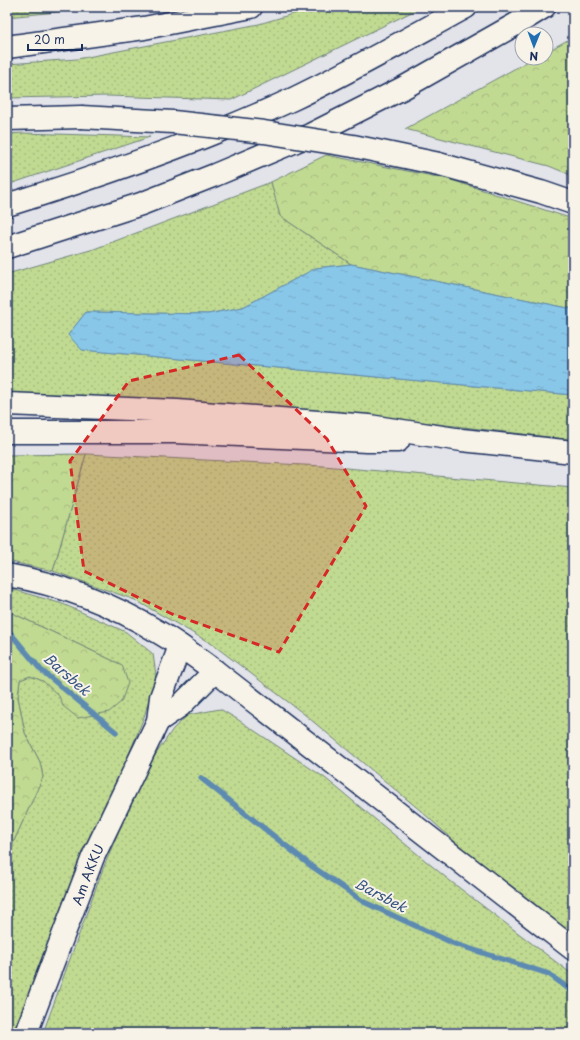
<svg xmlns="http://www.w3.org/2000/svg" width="580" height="1040" font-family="'Playpen Sans',sans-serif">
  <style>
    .green { fill: url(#green-dots); stroke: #6e8478 }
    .forest { fill: url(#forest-crowns); stroke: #6e8478 }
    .water { fill: url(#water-ripples); stroke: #5d8ab1 }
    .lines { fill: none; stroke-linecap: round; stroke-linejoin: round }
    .stream { stroke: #5d8ab1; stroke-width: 5.5 }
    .minor-casing { stroke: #1b2f5e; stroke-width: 25 }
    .major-casing { stroke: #1b2f5e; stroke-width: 25 }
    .highway-casing { stroke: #1b2f5e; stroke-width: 25 }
    .minor { stroke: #f7f3e8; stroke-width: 22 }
    .major { stroke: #f7f3e8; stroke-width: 22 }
    .highway { stroke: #f7f3e8; stroke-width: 22 }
    .highway-bridge-casing { stroke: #1b2f5e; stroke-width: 25; stroke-linecap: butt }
    .highway-bridge { stroke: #f7f3e8; stroke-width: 22 }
    .marked { fill: #d62828; fill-opacity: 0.2; stroke: #d62828; stroke-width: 3; stroke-dasharray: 8 5; stroke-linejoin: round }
    .labels { text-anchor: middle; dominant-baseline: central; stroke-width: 4; stroke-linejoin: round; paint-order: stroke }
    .street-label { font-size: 13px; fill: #1b2f5e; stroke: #f7f3e8 }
    .water-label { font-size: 14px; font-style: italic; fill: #365581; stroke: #f7f3e8 }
  </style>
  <defs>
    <pattern id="green-dots" width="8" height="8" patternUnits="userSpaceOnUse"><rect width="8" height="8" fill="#c1da91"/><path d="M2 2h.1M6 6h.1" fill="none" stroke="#a5bb7f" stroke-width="1.8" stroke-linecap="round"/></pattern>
    <pattern id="forest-crowns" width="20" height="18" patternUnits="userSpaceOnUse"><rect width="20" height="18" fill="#c1da91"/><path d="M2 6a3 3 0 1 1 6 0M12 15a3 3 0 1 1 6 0" fill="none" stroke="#a5bb7f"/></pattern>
    <pattern id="water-ripples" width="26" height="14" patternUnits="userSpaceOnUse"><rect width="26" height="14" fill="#89c7e9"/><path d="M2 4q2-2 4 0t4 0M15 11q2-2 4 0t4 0" fill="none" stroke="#76abca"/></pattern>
  </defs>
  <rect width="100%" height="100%" fill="#e3e3ea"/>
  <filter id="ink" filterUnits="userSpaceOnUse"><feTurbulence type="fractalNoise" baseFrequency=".025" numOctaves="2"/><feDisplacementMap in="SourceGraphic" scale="8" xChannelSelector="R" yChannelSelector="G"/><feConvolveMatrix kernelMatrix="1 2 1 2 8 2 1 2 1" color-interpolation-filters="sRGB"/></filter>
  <g filter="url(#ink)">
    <g class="green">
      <path d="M7,7H107L7,17Z"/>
      <path d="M316,7H422L231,100L108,96L7,98V64L77,59L259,24Z"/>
      <path d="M24,133L150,137L7,185V134Z"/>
      <path d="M271,182L280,216L351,264L316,268L243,307L208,314L86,312L68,335L83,350L573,395V440L421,422L142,405L7,398V274L94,249Z"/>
      <path d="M86,454L323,466L573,488V940L514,895L421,811L304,714L212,644L135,600L53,571Z"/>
      <path d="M11,589L63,604L126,632L153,654L156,675L144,717L16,1033H7V865L13,843L43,777L40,762L25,733L18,697L20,680L30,676L43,681L60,696L63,706L122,665L10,612Z"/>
      <path d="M220,709L237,719L325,778L449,880L573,975V1033H43L101,874L141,776L173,729L188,715Z"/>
    </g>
    <g class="forest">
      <path d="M573,37V176L549,166L405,129L534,58H546V52Z"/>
      <path d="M326,155L448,179L573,219V309L351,264L280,216L271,182Z"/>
      <path d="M86,454L53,571L7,561V455Z"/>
      <path d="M10,612L122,665L128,683L121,702L109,712L78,718L63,706L59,696L43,681L30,676L20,680L18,697L25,733L40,762L43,777L13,843L7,865V613Z"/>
    </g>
    <path class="water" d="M351,264L573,309V395L82,350L68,335L86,312L208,314L243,307L316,268Z"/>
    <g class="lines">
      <g class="stream">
        <path d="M7,629L41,670L116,732"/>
        <path d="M201,778L310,865L364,902L455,944L549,974L573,992"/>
      </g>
      <defs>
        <g id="minor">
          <path d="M158,721L180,706L215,671"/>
          <path id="s1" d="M26,1033L93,857L158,721L161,697L180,646"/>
        </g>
        <path id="major" d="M7,575C60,584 114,605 160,633C179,644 197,658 215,671L573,949"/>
        <g id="highway">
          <path d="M7,47L144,28L251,7"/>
          <path d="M7,119L81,117"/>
          <path d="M439,164L541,192L573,203"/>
          <path d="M7,205C104,175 200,142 293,99C352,71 409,38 466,7"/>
          <path d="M7,247L141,204L215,175L310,135L403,88L518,23L544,7"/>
          <path d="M7,404L177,411L369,426L462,440L573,452"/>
          <path d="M7,432H175L367,441H398"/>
        </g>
      </defs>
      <use href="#minor" class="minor-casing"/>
      <use href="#major" class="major-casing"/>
      <use href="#highway" class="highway-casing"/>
      <use href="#minor" class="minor"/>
      <use href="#major" class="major"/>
      <use href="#highway" class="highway"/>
      <defs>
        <path id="highway-bridge" d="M81,117L173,122L264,132L353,146L439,164"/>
      </defs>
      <use href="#highway-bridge" class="highway-bridge-casing"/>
      <use href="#highway-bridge" class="highway-bridge"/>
    </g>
  </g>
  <path class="marked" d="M239,355L327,439L366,506L279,652L172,614L84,571L70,461L129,381Z"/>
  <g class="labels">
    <g class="street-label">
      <text stroke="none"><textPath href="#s1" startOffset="170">Am AKKU</textPath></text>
    </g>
    <g class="water-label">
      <text transform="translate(67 674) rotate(41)">Barsbek</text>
      <text transform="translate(381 895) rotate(28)">Barsbek</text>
    </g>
  </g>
  <rect width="580" height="1040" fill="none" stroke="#f7f3e8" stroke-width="24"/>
  <rect x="12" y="12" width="556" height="1016" fill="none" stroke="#1b2f5e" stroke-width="1.5" filter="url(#ink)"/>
  <g transform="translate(534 46) rotate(181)"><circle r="19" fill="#f7f3e8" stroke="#9fa5b1"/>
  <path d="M0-3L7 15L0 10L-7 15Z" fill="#1f6fb2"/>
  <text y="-6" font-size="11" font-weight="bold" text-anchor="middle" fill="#1b2f5e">N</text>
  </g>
  <path d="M28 44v6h54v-6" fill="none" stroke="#1b2f5e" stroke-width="2"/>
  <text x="34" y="44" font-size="12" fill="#1b2f5e" stroke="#f7f3e8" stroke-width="3" paint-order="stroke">20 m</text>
</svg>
